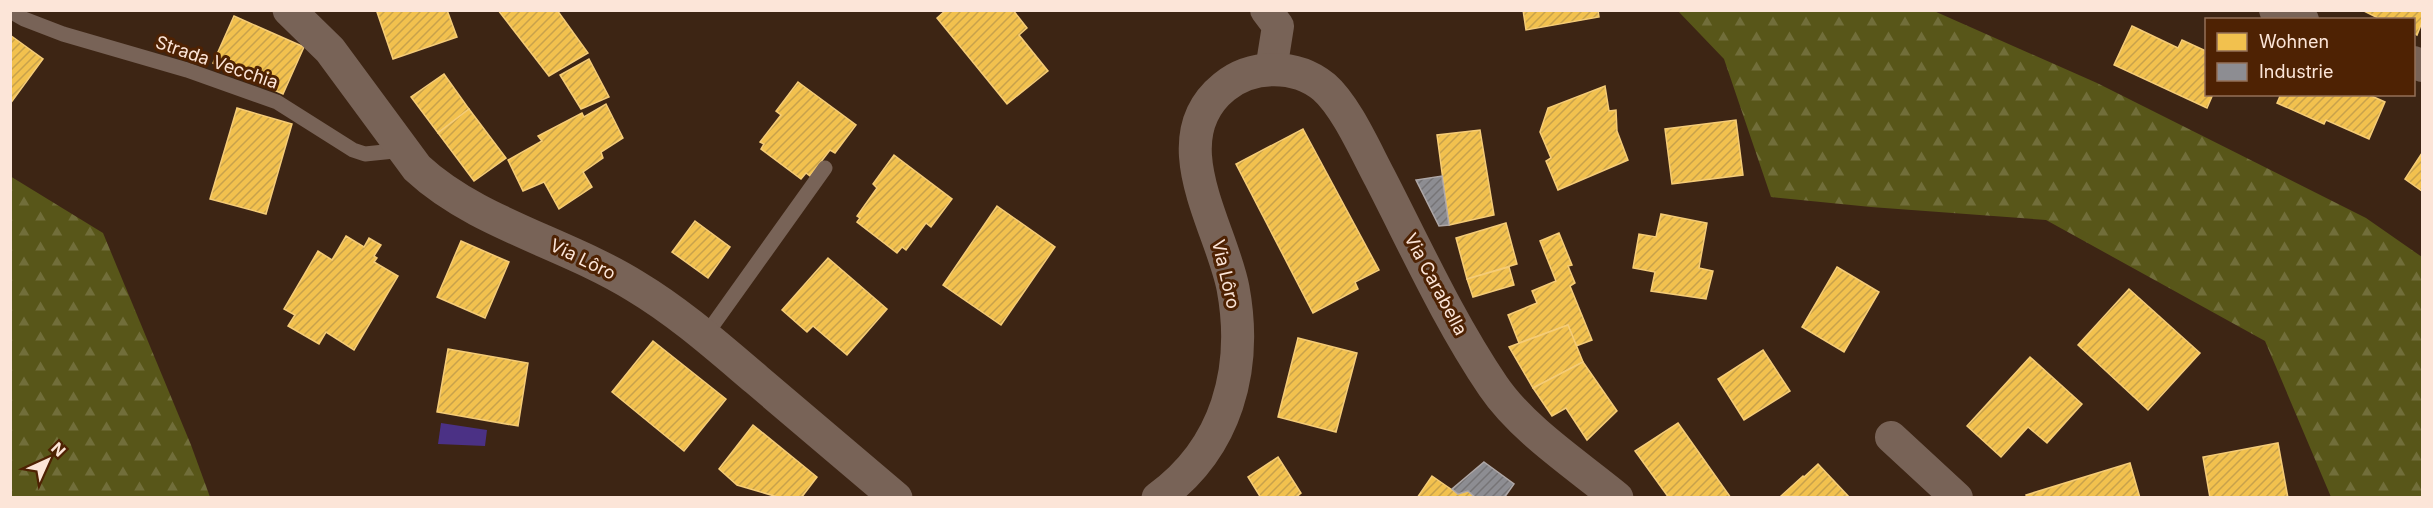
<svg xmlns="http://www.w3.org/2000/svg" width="2433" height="508" font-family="Inter,sans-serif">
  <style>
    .forest { fill: url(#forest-firs) }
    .water { fill: #4b3185 }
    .homes { fill: url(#homes-hatch); stroke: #f5cc77; stroke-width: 1.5 }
    .industry { fill: url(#industry-hatch); stroke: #aea7a7; stroke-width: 1.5 }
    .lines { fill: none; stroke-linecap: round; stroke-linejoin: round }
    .service { stroke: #786357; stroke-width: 15 }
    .minor { stroke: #786357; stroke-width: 32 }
    .tertiary { stroke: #786357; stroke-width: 33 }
    .labels { text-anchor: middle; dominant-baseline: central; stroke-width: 6; stroke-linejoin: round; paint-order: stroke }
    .street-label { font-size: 18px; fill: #fce5d8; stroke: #4e2203 }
  </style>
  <defs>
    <pattern id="forest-firs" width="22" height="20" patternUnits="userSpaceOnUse" patternTransform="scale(1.5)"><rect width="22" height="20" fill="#585619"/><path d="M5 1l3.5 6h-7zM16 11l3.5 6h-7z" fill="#716e3a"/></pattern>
    <pattern id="homes-hatch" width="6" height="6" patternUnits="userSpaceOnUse" patternTransform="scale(1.5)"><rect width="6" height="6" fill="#f2c14e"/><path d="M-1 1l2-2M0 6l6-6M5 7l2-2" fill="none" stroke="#c8a24b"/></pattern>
    <pattern id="industry-hatch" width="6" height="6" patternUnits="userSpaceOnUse" patternTransform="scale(1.5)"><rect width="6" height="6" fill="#8d8d92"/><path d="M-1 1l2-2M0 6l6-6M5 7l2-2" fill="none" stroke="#767476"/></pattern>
  </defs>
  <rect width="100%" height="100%" fill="#3d2514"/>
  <g class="forest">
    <path d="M1678,11H1934L2097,83L2366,218L2422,257V497H2331L2265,341L2046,220L1871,207L1771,197L1724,59Z"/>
    <path d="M10,176L103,233L191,445L210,497H11Z"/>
  </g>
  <path class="water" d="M441,423L487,430L485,446L438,444Z"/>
  <g class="homes">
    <path d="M380,10H447L457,37L393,59L377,12Z"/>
    <path d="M498,10H557L588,53L549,76Z"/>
    <path d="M946,10H1013L1027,28L1019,35L1048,71L1007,104L937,18Z"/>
    <path d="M1523,10H1598L1599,17L1526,30Z"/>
    <path d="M2362,10H2422V22L2417,35L2414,33V20H2382Z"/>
    <path d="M234,16L304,47L283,94L213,63Z"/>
    <path d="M2132,26L2178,48L2182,40L2206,51V94H2213L2207,108L2114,65Z"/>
    <path d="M10,35L43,59L10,104Z"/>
    <path d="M589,59L609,97L581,109L560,75Z"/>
    <path d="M444,74L469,109L438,133L411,97Z"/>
    <path d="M798,82L856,125L835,153L830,150L810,176L806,173L801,179L761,149L764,144L760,142L781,115L776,111Z"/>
    <path d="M1605,86L1609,111L1616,110L1617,131L1628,160L1558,190L1546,161L1551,158L1540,132L1548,108Z"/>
    <path d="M2281,94H2367L2385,102L2369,139L2326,120L2324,124L2277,103Z"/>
    <path d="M606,104L623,138L601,152L603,158L583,172L592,187L559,209L544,182L523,191L508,160L542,141L538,136L582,113L584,117Z"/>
    <path d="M237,108L292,124L266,214L210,199Z"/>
    <path d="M469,109L506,158L474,181L438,133Z"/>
    <path d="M1736,120L1743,175L1672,184L1665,129Z"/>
    <path d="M1303,129L1379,270L1355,282L1358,289L1313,313L1236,164Z"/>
    <path d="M1480,130L1494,215L1449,225L1437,135Z"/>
    <path d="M2422,153V191L2405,179Z"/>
    <path d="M894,155L952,199L931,227L926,223L906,250L902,247L897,253L857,222L860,218L857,216L877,188L873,184Z"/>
    <path d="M997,206L1055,247L1001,325L943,285Z"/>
    <path d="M1661,214L1707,223L1699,268L1713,271L1706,299L1651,291L1655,272L1633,268L1639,234L1656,237Z"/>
    <path d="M695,221L730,247L708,278L672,252Z"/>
    <path d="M1506,223L1517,264L1467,279L1456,238Z"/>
    <path d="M1559,233L1572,265L1568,266L1575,283L1570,286L1592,340L1576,346L1568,325L1519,343L1508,315L1537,303L1532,291L1556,281L1540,241Z"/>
    <path d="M346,236L364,247L369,238L381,245L374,256L377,258L374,262L398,276L354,350L326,332L319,344L288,326L295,315L284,309L318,251L332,260Z"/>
    <path d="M461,241L509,262L485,318L437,297Z"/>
    <path d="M828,258L887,309L847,355L813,326L807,332L782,310Z"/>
    <path d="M1509,267L1514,285L1473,297L1467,279Z"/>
    <path d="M1837,267L1879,292L1844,352L1802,327Z"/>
    <path d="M2129,289L2200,353L2148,410L2078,345Z"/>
    <path d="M1568,325L1583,362L1533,388L1509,347Z"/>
    <path d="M1298,338L1357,353L1336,432L1278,417Z"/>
    <path d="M653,341L726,399L684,451L612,392Z"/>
    <path d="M448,349L528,363L518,426L437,412Z"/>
    <path d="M1763,350L1790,391L1744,420L1718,379Z"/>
    <path d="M2030,357L2082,404L2047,443L2028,427L2001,457L1967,426Z"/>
    <path d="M1583,362L1617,411L1587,440L1566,408L1552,416L1533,388Z"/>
    <path d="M1678,423L1731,498H1669L1635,451Z"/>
    <path d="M753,425L817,477L801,498H781L737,485L719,469Z"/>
    <path d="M2278,443L2288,498H2210L2203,457Z"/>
    <path d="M1278,457L1301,493L1295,498H1261L1248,477Z"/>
    <path d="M2130,463L2140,498H2027L2026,495Z"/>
    <path d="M1818,464L1850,498L1781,496L1803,476L1804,477Z"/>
    <path d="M1432,476L1458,494L1468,491L1476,498H1417Z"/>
  </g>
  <g class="industry">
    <path d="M1442,176L1449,225L1439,226L1416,180Z"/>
    <path d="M1484,462L1514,484L1504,498H1476L1468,491L1458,494L1452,489Z"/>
  </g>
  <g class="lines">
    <g class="service">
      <path d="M10,11L24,19L63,34L187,70L277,102L353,150L365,154L404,150"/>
      <path d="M705,336L825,168"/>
    </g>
    <g class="minor">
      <path d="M1266,10L1278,26L1271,70"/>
      <path d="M2275,10L2303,20"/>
      <path d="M2414,62L2422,66"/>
      <path d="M1891,437L1957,498"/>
    </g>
    <g class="tertiary">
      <path d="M289,10L330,50L417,168C476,223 566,243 635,286C680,313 718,347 757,380C803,419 849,458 896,498"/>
      <path d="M1158,498C1227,448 1248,369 1233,288C1221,226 1160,139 1224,87C1252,64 1296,64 1324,87C1346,106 1366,152 1380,178C1416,248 1449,321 1493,386C1522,429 1577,465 1617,498"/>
    </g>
  </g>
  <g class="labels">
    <g class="street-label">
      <text transform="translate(217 62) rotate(19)">Strada Vecchia</text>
      <text transform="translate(583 259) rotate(26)">Via Lôro</text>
      <text transform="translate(1226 274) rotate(77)">Via Lôro</text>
      <text transform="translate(1436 284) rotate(62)">Via Carabella</text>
    </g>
  </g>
  <rect width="2433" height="508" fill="none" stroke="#fce5d8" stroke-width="24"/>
  <rect x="2205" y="18" width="210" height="78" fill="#4e2203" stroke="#947058" stroke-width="1.5"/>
  <rect x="2217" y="33" width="30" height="18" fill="#f2c14e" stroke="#947058" stroke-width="1.5"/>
  <text x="2259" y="48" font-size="18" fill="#fce5d8">Wohnen</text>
  <rect x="2217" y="63" width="30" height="18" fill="#8d8d92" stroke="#947058" stroke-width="1.5"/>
  <text x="2259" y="78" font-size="18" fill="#fce5d8">Industrie</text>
  <g transform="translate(48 460) rotate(45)" stroke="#4e2203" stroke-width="4.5" paint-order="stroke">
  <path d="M0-4.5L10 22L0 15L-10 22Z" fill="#fce5d8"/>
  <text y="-9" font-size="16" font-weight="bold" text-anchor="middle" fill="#fce5d8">N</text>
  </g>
</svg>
